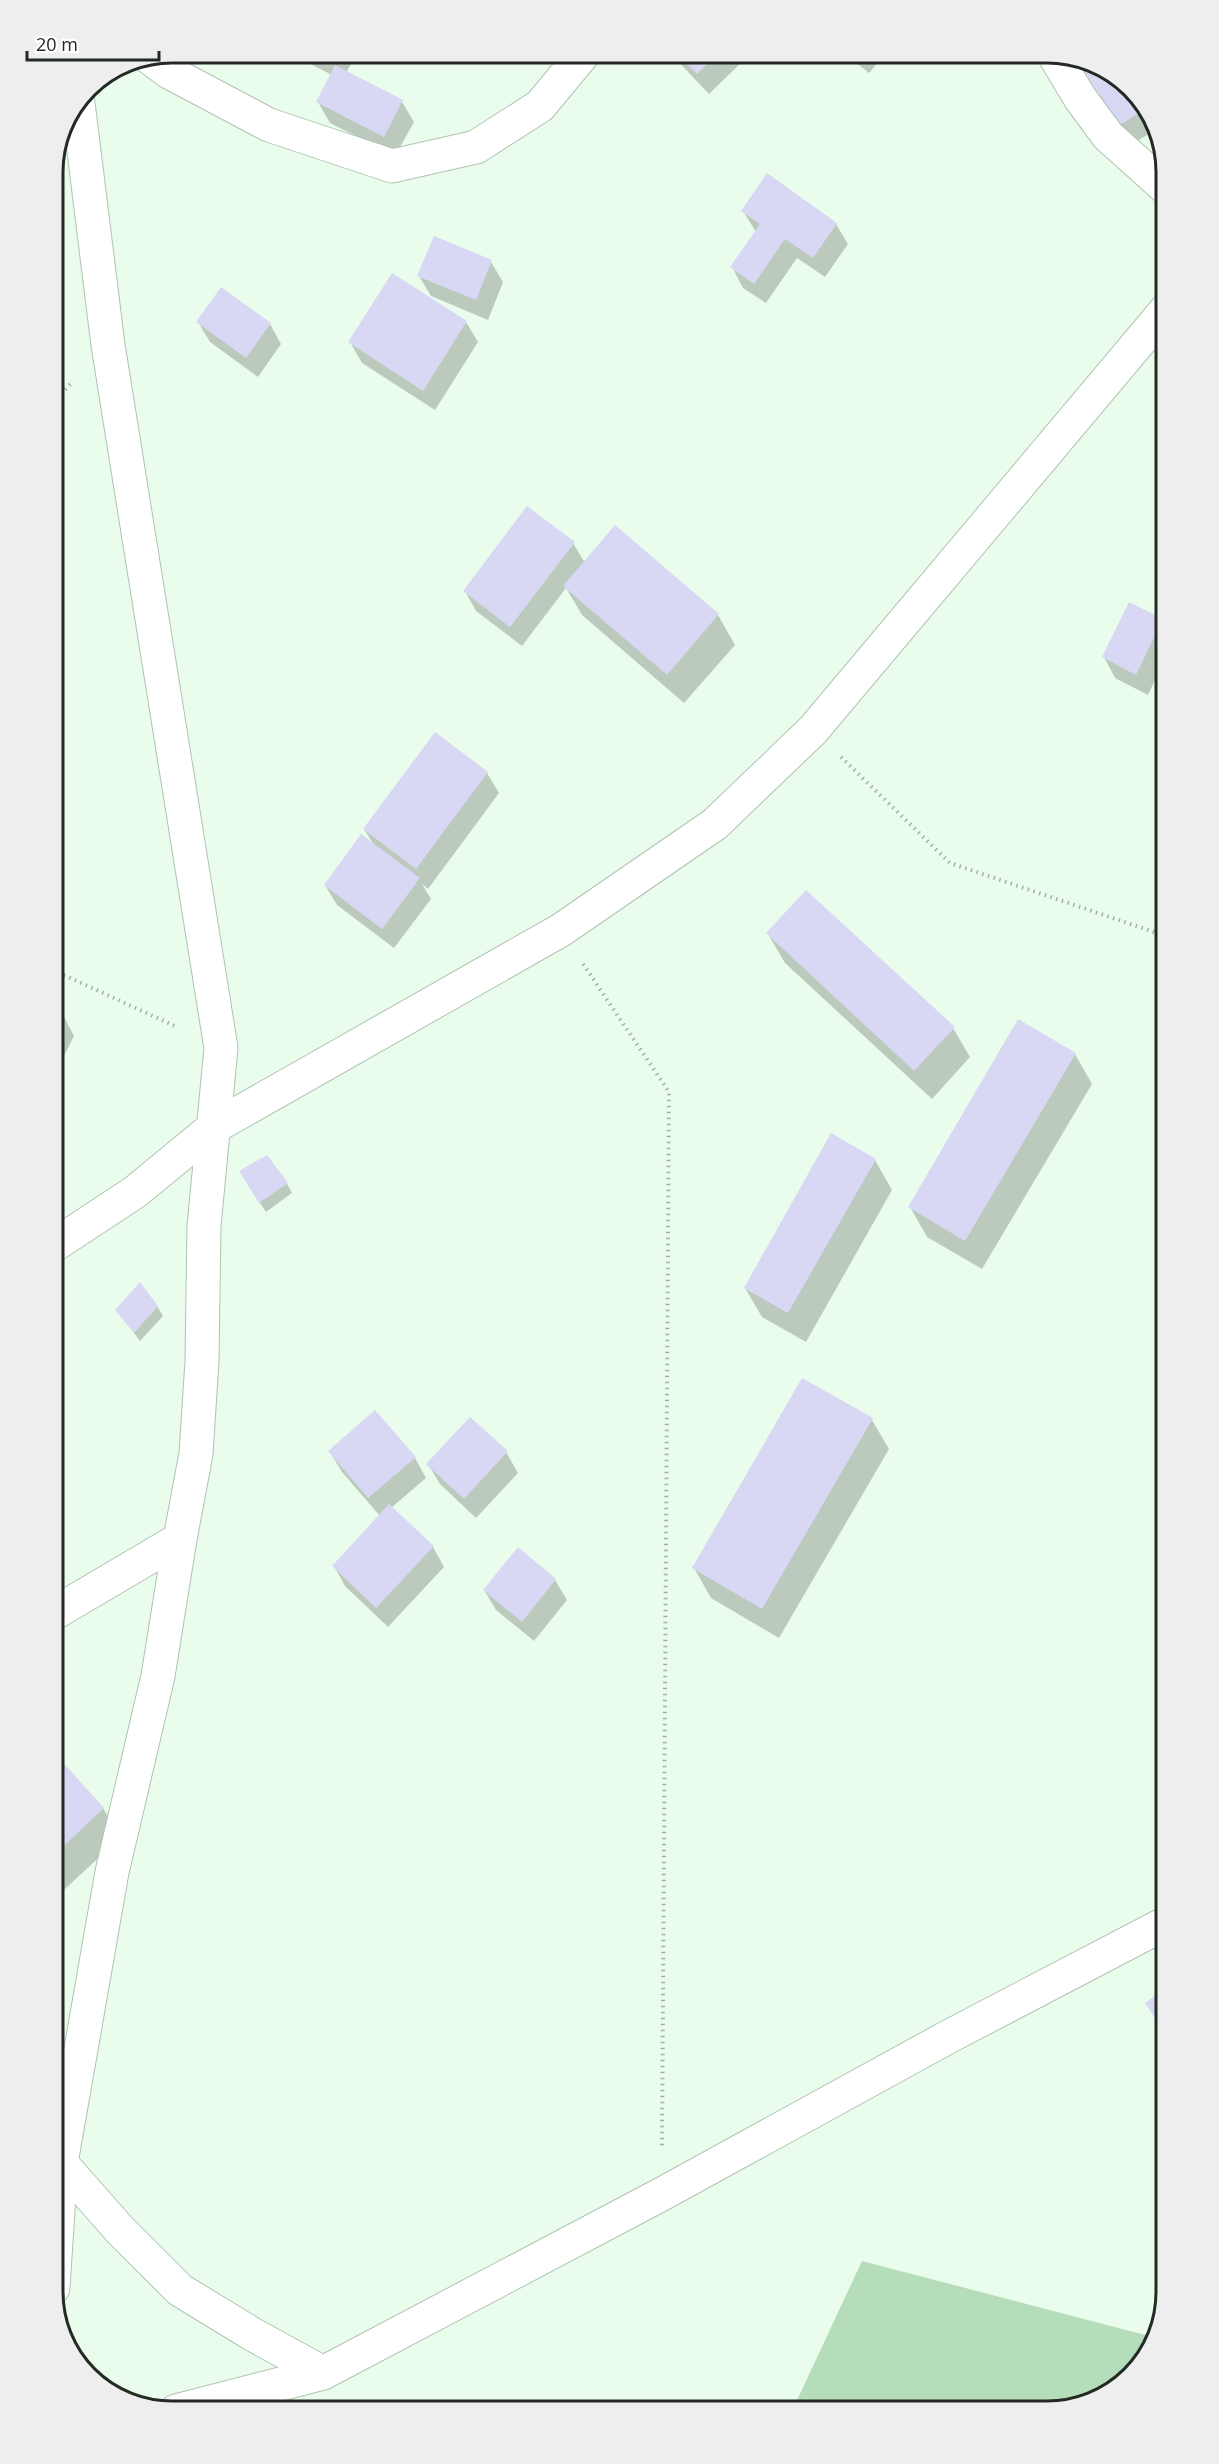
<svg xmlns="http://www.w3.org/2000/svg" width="1219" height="2464" font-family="'Open Sans',sans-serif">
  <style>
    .green { fill: #b5ddba }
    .shadow { fill: #0003 }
    .building { fill: #d8d8f4 }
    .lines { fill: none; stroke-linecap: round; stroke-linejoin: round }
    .minor-casing { stroke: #b0c3b2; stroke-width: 35 }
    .path { stroke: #a2b1a4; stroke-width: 4; stroke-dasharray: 1.5 4.5; stroke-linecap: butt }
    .minor { stroke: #fff; stroke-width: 33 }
    .rim { fill: none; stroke: #232a24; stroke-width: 3 }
  </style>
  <rect width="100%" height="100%" fill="#eafdec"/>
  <path class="green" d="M862,2261L1153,2337L1146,2359L1092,2403L1047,2411H792Z"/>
  <g class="shadow">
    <path d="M289,53H357L346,73L402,102L414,122L395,156L330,123L318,102L332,75Z"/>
    <path d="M670,53H741L745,59L709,94Z"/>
    <path d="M844,53H886L869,73Z"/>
    <path d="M1073,60L1119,77L1158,128L1128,147Z"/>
    <path d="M743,211L836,224L848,244L825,277L797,258L766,303L743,288L732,267L756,232Z"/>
    <path d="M491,262L503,282L488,320L431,296L419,276Z"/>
    <path d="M198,322L270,324L281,344L258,377L210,342Z"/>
    <path d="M466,322L478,342L435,410L362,363L350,342Z"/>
    <path d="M573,543L585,563L718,615L735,645L684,703L582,615L566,588L522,646L476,611L465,591Z"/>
    <path d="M1162,621L1166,628V656L1148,695L1115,678L1104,657Z"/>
    <path d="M435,734L487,773L499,793L428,889L422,884L431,899L394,948L337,905L325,885L374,845L364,829Z"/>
    <path d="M768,934L953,1028L970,1057L932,1099L785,963Z"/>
    <path d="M53,1010L63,1015L74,1036L53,1078Z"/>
    <path d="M1075,1054L1092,1084L982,1269L927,1237L910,1207Z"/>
    <path d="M875,1160L892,1190L806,1342L762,1317L745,1288Z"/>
    <path d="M246,1181L287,1184L292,1193L266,1212Z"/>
    <path d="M157,1306L163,1316L140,1341L117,1310Z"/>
    <path d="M872,1420L889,1449L779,1638L711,1598L694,1568Z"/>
    <path d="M330,1452L415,1458L426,1478L391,1508L433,1547L444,1567L388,1627L345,1586L334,1566L380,1516L342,1472Z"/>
    <path d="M506,1452L518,1473L476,1518L440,1484L428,1464Z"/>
    <path d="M555,1580L567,1600L534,1641L496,1610L484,1590Z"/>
    <path d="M58,1759L103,1808L120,1838L53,1900V1764Z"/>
    <path d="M1166,1989V2035L1147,2003Z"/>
  </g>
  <g class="building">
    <path d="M315,53H335L331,61Z"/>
    <path d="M676,53H719L697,74Z"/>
    <path d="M1072,59L1119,77L1144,110L1115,128Z"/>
    <path d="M335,65L403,100L384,137L316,102Z"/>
    <path d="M767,173L837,223L813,258L785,239L754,284L730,267L760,224L741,211Z"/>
    <path d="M434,236L492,260L476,300L417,276Z"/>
    <path d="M392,273L467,321L423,391L348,342Z"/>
    <path d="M221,287L271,323L246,358L196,322Z"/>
    <path d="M527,506L575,542L510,627L463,591Z"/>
    <path d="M615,525L719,614L667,675L563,586Z"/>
    <path d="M1129,602L1163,619L1136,675L1102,657Z"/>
    <path d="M435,732L488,772L416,869L363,829Z"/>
    <path d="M361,834L420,878L382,929L324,885Z"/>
    <path d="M806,890L955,1027L914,1071L766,933Z"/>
    <path d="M53,1008L64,1014L53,1036Z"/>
    <path d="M1018,1019L1076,1053L965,1241L908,1207Z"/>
    <path d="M831,1133L876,1159L788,1313L744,1288Z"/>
    <path d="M267,1155L288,1183L259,1203L239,1171Z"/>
    <path d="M140,1282L158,1306L134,1333L115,1310Z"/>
    <path d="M802,1378L873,1418L762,1609L692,1568Z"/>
    <path d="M375,1410L416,1457L368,1498L328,1451Z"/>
    <path d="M470,1417L508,1451L464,1499L426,1464Z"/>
    <path d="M389,1504L434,1546L376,1608L332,1566Z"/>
    <path d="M518,1547L556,1579L522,1622L483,1590Z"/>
    <path d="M58,1757L104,1808L53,1856V1762Z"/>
    <path d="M1166,1987V2035L1145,2003Z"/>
  </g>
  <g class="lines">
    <defs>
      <g id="minor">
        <path d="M1053,53L1080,98L1108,136L1166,188"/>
        <path d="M149,57L169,72L269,125L392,166L476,147L540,106L584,53"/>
        <path d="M53,1246L135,1192L214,1127L561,930L715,824L813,730L1166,310"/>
        <path d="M180,1539L158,1676L112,1872L61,2163L120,2230L180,2290L252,2334L323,2373"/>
        <path d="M53,1614L180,1539L196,1454L202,1361L204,1226L221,1048L108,345L78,103"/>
        <path d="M53,2288L61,2163L56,2152"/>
        <path d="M176,2411L323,2373L662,2194L948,2037L1166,1923"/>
      </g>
    </defs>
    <use href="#minor" class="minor-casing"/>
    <g class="path">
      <path d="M53,403L72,382"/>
      <path d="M841,757L950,863L1166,936"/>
      <path d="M583,964L669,1092L662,2148"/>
      <path d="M53,970L177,1027"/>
    </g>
    <use href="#minor" class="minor"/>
  </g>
  <path d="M0 0H1219V2464H0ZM172 63H1047A109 109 0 0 1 1156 172V2292A109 109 0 0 1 1047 2401H172A109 109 0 0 1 63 2292V172A109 109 0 0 1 172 63Z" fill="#edeeed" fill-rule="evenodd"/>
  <path class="rim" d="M172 63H1047A109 109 0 0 1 1156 172V2292A109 109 0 0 1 1047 2401H172A109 109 0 0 1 63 2292V172A109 109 0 0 1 172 63Z"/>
  <path d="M27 51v9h132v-9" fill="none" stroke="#232a24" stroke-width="3"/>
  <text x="36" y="51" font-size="18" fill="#232a24" stroke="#ffffff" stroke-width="4.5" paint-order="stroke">20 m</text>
</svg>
